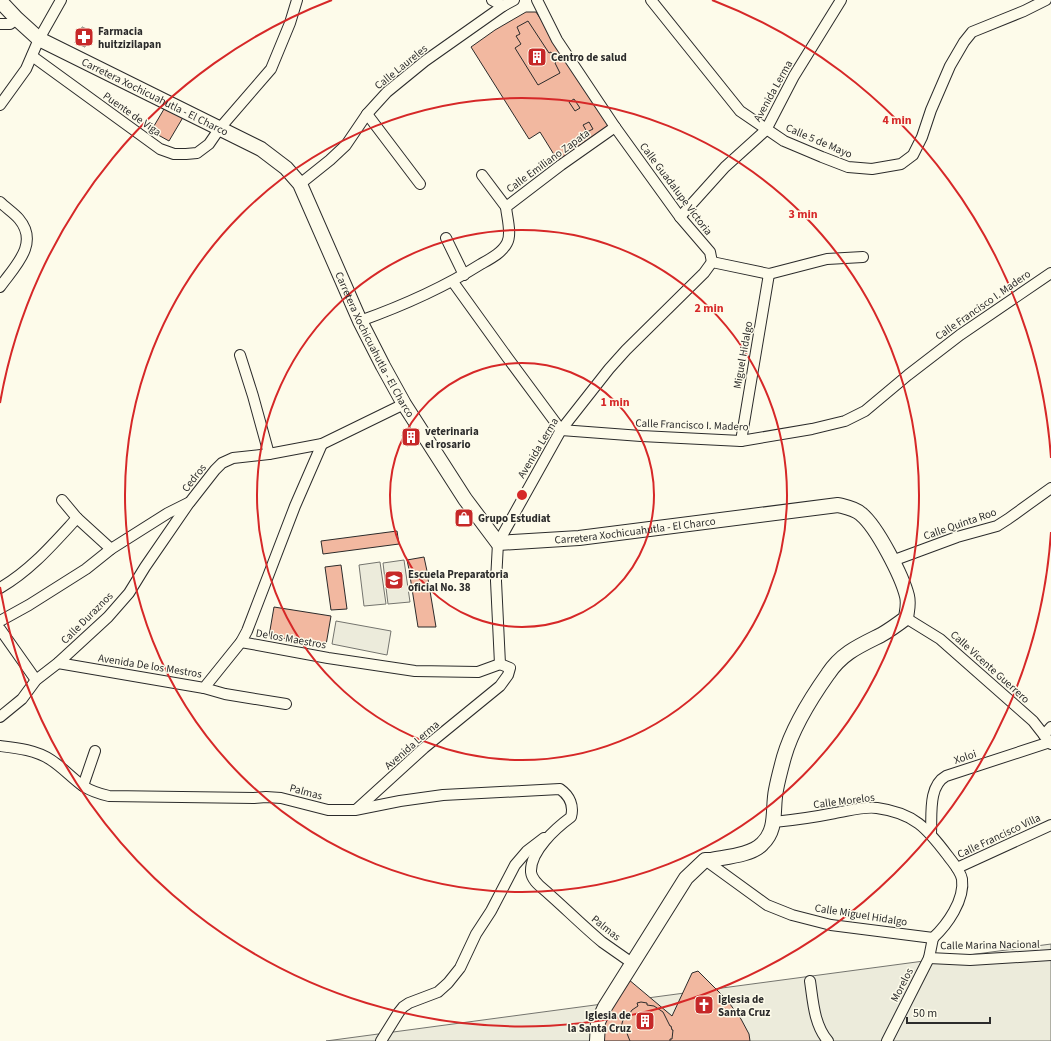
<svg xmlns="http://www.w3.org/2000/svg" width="1051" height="1041" font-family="'Source Sans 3',sans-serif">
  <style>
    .green { fill: #ecebdb; stroke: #74746e }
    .building { fill: #f2b8a0; stroke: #2b2b2b }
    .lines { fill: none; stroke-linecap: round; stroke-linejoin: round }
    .minor-casing { stroke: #2b2b2b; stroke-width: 12 }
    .secondary-casing { stroke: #2b2b2b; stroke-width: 16 }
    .minor { stroke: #fdfbea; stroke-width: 10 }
    .secondary { stroke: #fdfbea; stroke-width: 14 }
    .ring { fill: none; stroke: #d62828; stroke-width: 2 }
    .labels { text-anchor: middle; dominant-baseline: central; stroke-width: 3; stroke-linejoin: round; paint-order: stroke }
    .poi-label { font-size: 11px; font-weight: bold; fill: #2b2b2b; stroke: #fdfbea; text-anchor: start }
    .street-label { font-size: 11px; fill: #2b2b2b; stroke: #fdfbea }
    .centre { fill: #d62828; stroke: #fdfbea; stroke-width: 2 }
    .ring-label { font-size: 12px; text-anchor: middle; font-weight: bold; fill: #d62828; stroke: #fdfbea; stroke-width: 3; stroke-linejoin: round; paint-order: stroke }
  </style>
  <rect width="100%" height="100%" fill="#fdfbea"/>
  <g class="green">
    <path d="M404,560L410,602L388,604L383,563Z"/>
    <path d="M380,562L386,604L364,606L359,565Z"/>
    <path d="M336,621L391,631L387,655L332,644Z"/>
    <path d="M1051,944V1041H326Z"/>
  </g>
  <g class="building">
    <path d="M526,12H536L611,124L558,161L540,132L529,139L471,47L495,30Z"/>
    <path d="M528,21L549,53L551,52L556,62L555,63L560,73L538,85L515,48L521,44L516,36L520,34L517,27Z"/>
    <path d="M82,27L92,31L85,47L75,43Z"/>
    <path d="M574,99L580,108L575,111L569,102Z"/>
    <path d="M167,104L185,114L169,141L151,131Z"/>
    <path d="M589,122L593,129L587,132L583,125Z"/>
    <path d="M414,429L420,440L407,446L402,435Z"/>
    <path d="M397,531L399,544L323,554L321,541Z"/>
    <path d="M424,557L427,571L410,574L407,560Z"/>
    <path d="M341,565L347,609L331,610L325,567Z"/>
    <path d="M427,573L436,627H418L410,576Z"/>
    <path d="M274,607L331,616L326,645L269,636Z"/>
    <path d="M698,971L727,1000L741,1019L749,1034L750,1041H602L606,1016L628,979L672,1016L692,973Z"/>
    <path d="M641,1002L647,1003V1005L654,1006L663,1012L670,1026H671L672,1030H673L672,1039H670V1041H630L626,1031L625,1027H621L623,1020L626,1019L632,1010L638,1006L637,1003Z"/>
  </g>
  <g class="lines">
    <defs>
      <g id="minor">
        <path d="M492,0L503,6"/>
        <path d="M537,0L557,40L615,127L680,217L710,252L712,262"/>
        <path d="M651,0L740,111L784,141L822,157L848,167L872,169L901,164L913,155L922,137L931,110L950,66L964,42L972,32L1024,11L1046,0"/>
        <path d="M0,24H10L17,19"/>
        <path d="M32,56L160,149L174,154H186L197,153L209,144L220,128L271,69L290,23L297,0"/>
        <path d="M0,105L26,69L39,39L61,0"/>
        <path d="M367,114L420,184"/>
        <path d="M482,175L506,207"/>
        <path d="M300,184L330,160L346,145L367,114L387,92L425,61L503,6L514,0"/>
        <path d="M0,202C6,208 14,213 19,219C40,244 14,267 0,287"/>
        <path d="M680,217L725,167L766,130L794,76L841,0"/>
        <path d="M446,238L464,275"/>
        <path d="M712,262L769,274L827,259L863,257"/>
        <path d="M453,282L507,357L561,430L641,436L741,441L812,429L845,421L865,411L908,375L960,335L1051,273"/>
        <path d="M360,321C402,306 443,288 481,264C490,259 502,253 507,243C512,234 507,218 506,207L561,165L615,127"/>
        <path d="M240,355L253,396L269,454"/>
        <path d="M741,441L769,274"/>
        <path d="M62,500L77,518L111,549"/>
        <path d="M892,561L957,537L997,526L1008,519L1051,488"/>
        <path d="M0,588C31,570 53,544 77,518"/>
        <path d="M906,618L940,639L1033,721L1051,744"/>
        <path d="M0,621L29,605L86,569L111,549L168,513L190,502L215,470L222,463L233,458L269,454L322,444L404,404"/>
        <path d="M0,629L36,680"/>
        <path d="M241,642L328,658L415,671L478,672L500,664"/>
        <path d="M58,663L204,688L241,642L247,631L295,506L322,444"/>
        <path d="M500,664L496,581L498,543L561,430L609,369L626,350L704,273L712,262"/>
        <path d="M204,688L225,694L286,704"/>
        <path d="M0,717L22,699L36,680L58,663L108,617L129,593L145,567L189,503"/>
        <path d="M1044,735L1051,727"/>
        <path d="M0,746C17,748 36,750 51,760C62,767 72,778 83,786C91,791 100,794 109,796L254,798L266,797L281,798L328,810H355L400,801L443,795L560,789C570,796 574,806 571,817C556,828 530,851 531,872C532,882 543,888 550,895C567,910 584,927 602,942C612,949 622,956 632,963"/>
        <path d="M83,786L95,751"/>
        <path d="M357,809L424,748L500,686L508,675L510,668L500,664"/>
        <path d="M774,822C794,820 815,817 835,813C848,811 864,806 877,808C914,813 927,828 948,856C953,863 960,870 962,879C965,900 947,925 933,938"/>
        <path d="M931,833C932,815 928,786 946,776L1050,742"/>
        <path d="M705,860L767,905L792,915L831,925L933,938"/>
        <path d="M957,868L1051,825"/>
        <path d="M929,958L970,960L1051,955"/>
        <path d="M810,981C813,1001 814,1025 828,1041"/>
        <path d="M381,1041L399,1012L403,1007L409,1003L438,992L448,983L460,968L476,934L491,911L515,865L527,851L544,838"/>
        <path d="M887,1041L929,958L933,938"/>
      </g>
      <g id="secondary">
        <path id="s1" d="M0,1L17,19L39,39L261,149L286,168L300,184L360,321L383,366L404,404L465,499L498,543L579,538L838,505C846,507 854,508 861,514C877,527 902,576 907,596C909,604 907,610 906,618C898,624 890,630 881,635C859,646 842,653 828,674C811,698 792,729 784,757C781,768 778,779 776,790C772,809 778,829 762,844C752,855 725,857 711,860H705L686,878L605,1007L598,1022L597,1041"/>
      </g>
    </defs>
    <use href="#minor" class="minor-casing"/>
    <use href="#secondary" class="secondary-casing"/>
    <use href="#minor" class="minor"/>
    <use href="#secondary" class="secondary"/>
  </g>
  <g class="ring">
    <circle cx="522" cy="495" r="132"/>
    <circle cx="522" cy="495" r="265"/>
    <circle cx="522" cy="495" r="397"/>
    <path d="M1051 532A530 530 0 0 1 0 587M0 403A530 530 0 0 1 332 0M712 0A530 530 0 0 1 1051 458"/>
  </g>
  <defs>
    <symbol id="pharmacy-square" viewBox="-11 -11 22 22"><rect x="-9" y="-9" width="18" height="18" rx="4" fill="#c62828" stroke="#fdfbea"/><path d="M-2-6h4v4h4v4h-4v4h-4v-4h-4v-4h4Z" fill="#fff"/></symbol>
    <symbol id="building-square" viewBox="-11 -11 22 22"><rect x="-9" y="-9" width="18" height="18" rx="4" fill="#c62828" stroke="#fdfbea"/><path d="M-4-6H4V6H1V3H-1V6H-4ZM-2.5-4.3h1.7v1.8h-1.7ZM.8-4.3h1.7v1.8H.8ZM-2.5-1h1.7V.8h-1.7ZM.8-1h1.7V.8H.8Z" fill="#fff"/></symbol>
    <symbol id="shop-square" viewBox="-11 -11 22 22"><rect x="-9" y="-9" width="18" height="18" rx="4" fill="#c62828" stroke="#fdfbea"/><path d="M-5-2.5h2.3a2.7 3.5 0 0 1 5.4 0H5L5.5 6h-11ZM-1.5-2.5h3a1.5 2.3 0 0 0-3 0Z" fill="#fff"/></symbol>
    <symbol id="school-square" viewBox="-11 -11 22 22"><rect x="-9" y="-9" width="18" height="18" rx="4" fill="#c62828" stroke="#fdfbea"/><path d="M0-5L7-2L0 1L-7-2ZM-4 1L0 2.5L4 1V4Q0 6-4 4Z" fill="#fff"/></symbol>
    <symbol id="church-square" viewBox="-11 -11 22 22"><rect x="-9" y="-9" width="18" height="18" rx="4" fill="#c62828" stroke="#fdfbea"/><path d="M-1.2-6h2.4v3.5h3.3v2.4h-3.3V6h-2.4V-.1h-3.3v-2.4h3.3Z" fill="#fff"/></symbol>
  </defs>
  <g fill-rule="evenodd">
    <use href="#pharmacy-square" x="73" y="26" width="22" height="22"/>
    <use href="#building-square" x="526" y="46" width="22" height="22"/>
    <use href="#building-square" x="400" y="426" width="22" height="22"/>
    <use href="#shop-square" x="453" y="507" width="22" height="22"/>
    <use href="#school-square" x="383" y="569" width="22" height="22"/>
    <use href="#church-square" x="693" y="994" width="22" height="22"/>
    <use href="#building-square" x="634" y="1010" width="22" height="22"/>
  </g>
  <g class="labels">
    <g class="poi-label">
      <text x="98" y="31">Farmacia<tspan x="98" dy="13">huitzizilapan</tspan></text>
      <text x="551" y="57">Centro de salud</text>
      <text x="425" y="431">veterinaria<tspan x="425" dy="13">el rosario</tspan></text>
      <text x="478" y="518">Grupo Estudiat</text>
      <text x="408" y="574">Escuela Preparatoria<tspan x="408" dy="13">oficial No. 38</tspan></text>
      <text x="718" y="999">Iglesia de<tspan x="718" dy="13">Santa Cruz</tspan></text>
      <text x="631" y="1015" text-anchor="end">Iglesia de<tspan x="631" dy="13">la Santa Cruz</tspan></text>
    </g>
    <g class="street-label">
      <text transform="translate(401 67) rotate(-39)">Calle Laureles</text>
      <text transform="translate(773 91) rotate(-61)">Avenida Lerma</text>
      <text stroke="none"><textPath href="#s1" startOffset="184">Carretera Xochicuahutla - El Charco</textPath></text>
      <text transform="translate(132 114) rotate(35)">Puente de Viga</text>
      <text transform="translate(819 141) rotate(23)">Calle 5 de Mayo</text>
      <text transform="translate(548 161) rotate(-36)">Calle Emiliano Zapata</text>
      <text transform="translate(676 189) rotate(53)">Calle Guadalupe Victoria</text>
      <text transform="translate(983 305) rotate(-35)">Calle Francisco I. Madero</text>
      <text stroke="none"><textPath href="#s1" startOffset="532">Carretera Xochicuahutla - El Charco</textPath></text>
      <text transform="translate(743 355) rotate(-80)">Miguel Hidalgo</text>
      <text transform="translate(692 425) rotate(2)">Calle Francisco I. Madero</text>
      <text transform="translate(538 448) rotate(-59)">Avenida Lerma</text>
      <text transform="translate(194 478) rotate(-52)">Cedros</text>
      <text transform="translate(960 524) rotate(-19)">Calle Quinta Roo</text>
      <text stroke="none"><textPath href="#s1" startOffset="904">Carretera Xochicuahutla - El Charco</textPath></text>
      <text transform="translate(87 618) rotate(-45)">Calle Duraznos</text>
      <text transform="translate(291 639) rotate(10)">De los Maestros</text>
      <text transform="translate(150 666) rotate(9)">Avenida De los Mestros</text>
      <text transform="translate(990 667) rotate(42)">Calle Vicente Guerrero</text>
      <text transform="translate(412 745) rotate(-41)">Avenida Lerma</text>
      <text transform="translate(965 757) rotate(-18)">Xoloi</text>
      <text transform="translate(306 792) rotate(15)">Palmas</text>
      <text transform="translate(844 801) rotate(-7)">Calle Morelos</text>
      <text transform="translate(999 836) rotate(-25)">Calle Francisco Villa</text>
      <text transform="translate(861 915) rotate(9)">Calle Miguel Hidalgo</text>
      <text transform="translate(606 928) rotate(39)">Palmas</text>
      <text transform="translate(990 945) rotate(-1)">Calle Marina Nacional</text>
      <text transform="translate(902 985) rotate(-63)">Morelos</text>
    </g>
  </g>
  <circle cx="522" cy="495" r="6" class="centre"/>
  <g class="ring-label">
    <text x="897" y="124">4 min</text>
    <text x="803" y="218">3 min</text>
    <text x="709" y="312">2 min</text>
    <text x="615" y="406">1 min</text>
  </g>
  <path d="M907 1017v6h83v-6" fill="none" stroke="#2b2b2b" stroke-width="2"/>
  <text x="913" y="1017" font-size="12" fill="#2b2b2b" stroke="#fdfbea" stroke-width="3" paint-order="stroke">50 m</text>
</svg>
